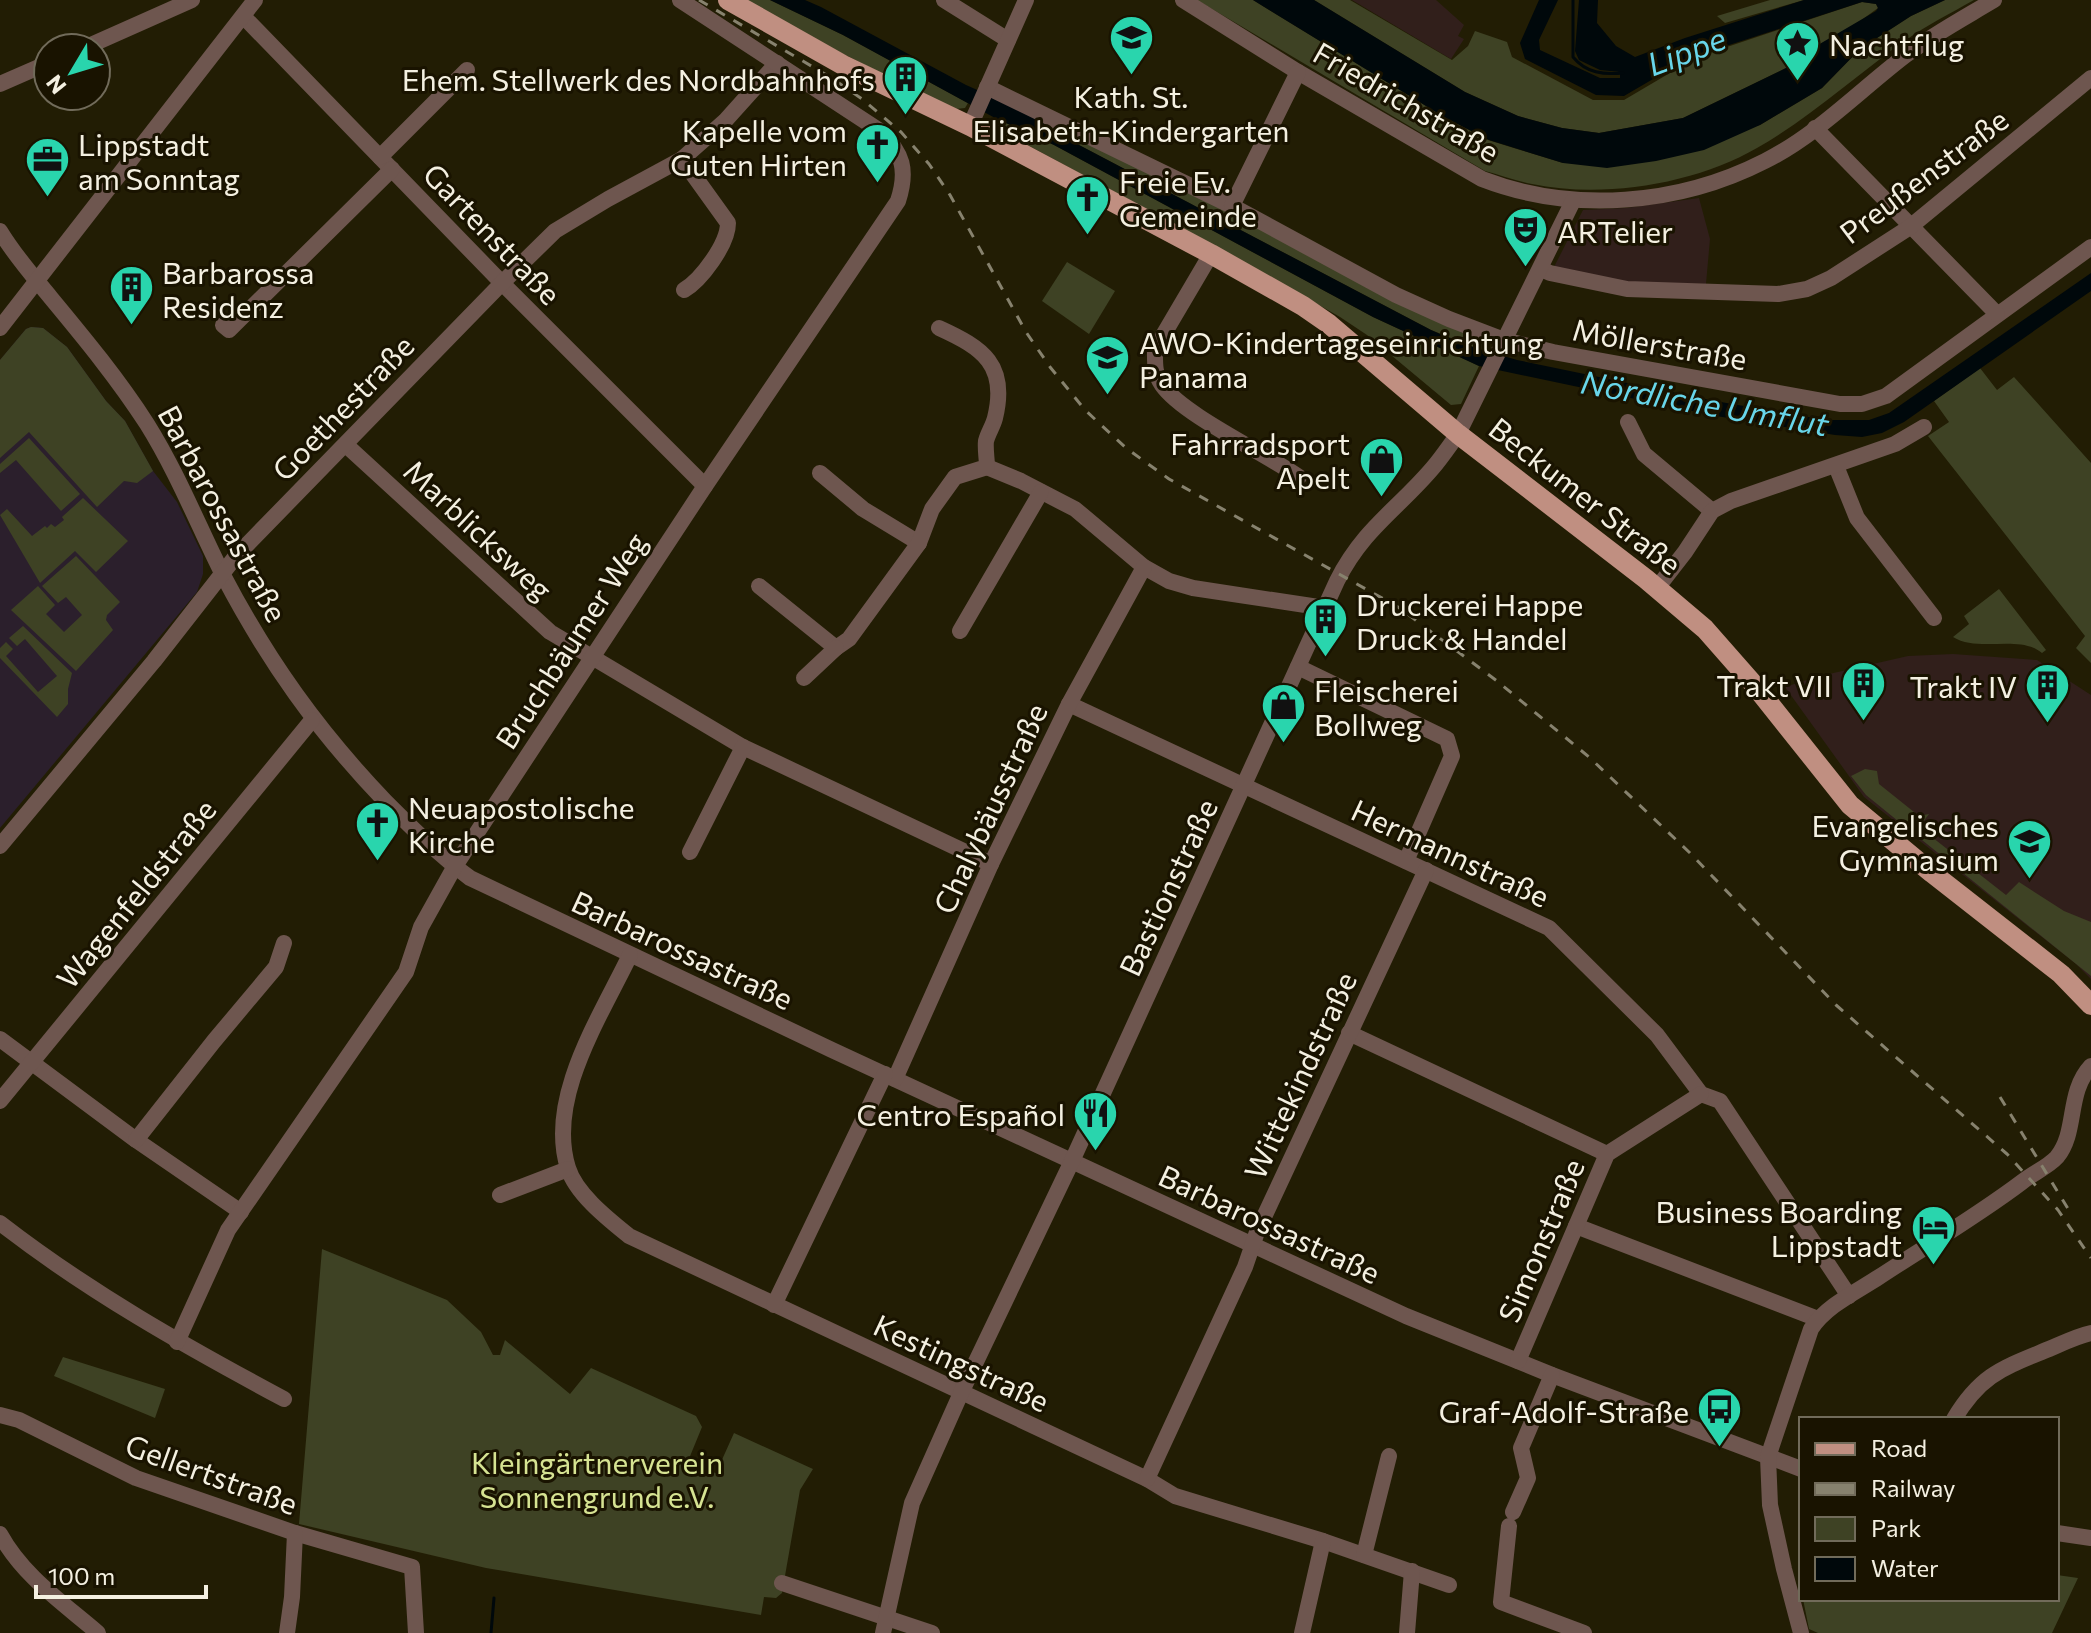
<svg xmlns="http://www.w3.org/2000/svg" width="2091" height="1633" font-family="Commissioner,sans-serif">
  <style>
    .education { fill: #311f1b }
    .medical { fill: #2b1f2c }
    .green { fill: #3e4224 }
    .water { fill: #00080b }
    .lines { fill: none; stroke-linecap: round; stroke-linejoin: round }
    .stream { stroke: #00080b; stroke-width: 3 }
    .minor { stroke: #6e564f; stroke-width: 16 }
    .major { stroke: #c08f81; stroke-width: 20 }
    .rail { stroke: #87826e; stroke-width: 3; stroke-dasharray: 10 10; stroke-linecap: butt }
    .labels { text-anchor: middle; dominant-baseline: central; stroke-width: 6; stroke-linejoin: round; paint-order: stroke }
    .poi-label { font-size: 30px; fill: #f4f0e1; stroke: #191300; text-anchor: start }
    .street-label { font-size: 30px; fill: #f4f0e1; stroke: #191300 }
    .park-label { font-size: 30px; fill: #d6e392; stroke: #191300 }
    .water-label { font-size: 32px; font-style: italic; fill: #68d6ea; stroke: #191300 }
  </style>
  <rect width="100%" height="100%" fill="#221d04"/>
  <g class="education">
    <path d="M1352,0H1436L1464,25L1458,36L1464,39L1451,59Z"/>
    <path d="M1699,198L1710,239L1706,284L1625,282L1554,267L1583,210L1626,208Z"/>
    <path d="M1953,654L2037,660L2091,695V979L2076,964L1864,797L1785,687L1816,677L1908,656Z"/>
  </g>
  <path class="medical" d="M31,327L43,328L67,347L106,401L125,421L153,471L177,502L203,556V574L197,592L0,828V360L26,329Z"/>
  <g class="green">
    <path d="M743,0H770L843,35L968,103L965,108L956,109L929,97L766,15Z"/>
    <path d="M1197,0H1253L1444,117L1488,140L1563,163L1760,125L1822,88L1860,49L1911,16L1945,0H1974C1951,13 1927,25 1906,40C1856,75 1810,118 1757,148C1695,184 1603,199 1532,184C1516,181 1500,175 1485,171Z"/>
    <path d="M1314,0H1350L1452,60L1468,46L1475,31L1507,42L1512,57L1593,100H1624L1697,57L1862,2L1876,4L1878,8L1852,27L1806,52L1786,68L1683,118L1599,133L1562,128L1518,116L1465,92Z"/>
    <path d="M1770,0H1804L1725,23L1717,16Z"/>
    <path d="M1029,113L1484,339L1489,347L1486,352L1431,330L1060,135Z"/>
    <path d="M995,118L1054,145L1373,317L1479,366L1461,404L1451,405L1367,335L1340,317L1215,246L994,127L992,124Z"/>
    <path d="M1067,262L1115,291L1089,334L1042,301Z"/>
    <path d="M31,327L43,328L67,347L106,401L125,421L153,471L137,483L124,481L97,507L29,432L0,458V360L26,329Z"/>
    <path d="M1980,368L1997,390L2014,377L2091,463V663L2076,648L2085,636L1928,436L1949,422L1934,401Z"/>
    <path d="M29,438L80,494L61,511L16,460L0,473V464Z"/>
    <path d="M83,498L128,541L96,572L75,551L40,583L0,515L7,509L32,536L45,526L47,528L51,524L55,527L64,520L62,517Z"/>
    <path d="M76,556L120,602L107,615L106,620L113,630L76,671L11,610L38,586L55,605L46,614L64,632L82,615L66,597L58,603L42,586Z"/>
    <path d="M1999,589L2046,650L2042,653C2019,634 1979,653 1953,637L1969,624L1964,616Z"/>
    <path d="M23,626L72,673L68,689V704L57,717L0,658V648L6,642L13,649L6,656L38,692L57,676L25,639L17,646L9,638Z"/>
    <path d="M1865,769L1877,771L1879,784L1919,816L1929,814L1914,834L1866,795L1851,776Z"/>
    <path d="M1928,834L2006,895L2019,882L2064,911L2091,922V976L1922,840Z"/>
    <path d="M322,1249L447,1300L481,1332L493,1355H500L505,1340L570,1394L591,1368L696,1416L702,1427L686,1466L716,1473L734,1433L813,1469L800,1490L782,1593L776,1598L764,1597L761,1615L486,1568L299,1524Z"/>
    <path d="M63,1357L165,1389L155,1418L54,1376Z"/>
    <path d="M2057,1575L2078,1578L2052,1633H1818L1809,1629L1803,1599H2057Z"/>
  </g>
  <g class="water">
    <path d="M770,0H805L821,7L966,85L1029,113L1060,135L1431,330L1463,344L1517,360L1715,401L1826,420H1869L1889,413L2091,273V291L1904,422L1882,433L1862,437L1835,435L1716,416L1479,366L1373,317L1054,145L995,118L843,35Z"/>
    <path d="M1253,0H1314L1465,92L1518,116L1562,128L1599,133L1683,118L1786,68L1806,52L1876,11L1878,8L1876,4L1862,2L1689,58L1624,96L1596,95L1525,59L1520,43L1539,0H1558L1539,40L1540,50L1600,78H1620V72L1600,70L1579,60L1575,51L1579,0H1598L1597,23L1616,46L1635,57L1685,38L1804,0H1945L1911,16L1860,49L1822,88L1760,125L1704,150L1656,161L1607,168L1563,163L1489,140L1444,117Z"/>
  </g>
  <g class="lines">
    <g class="stream">
      <path d="M1573,0V57C1586,73 1604,75 1623,73"/>
      <path d="M491,1633L494,1598"/>
    </g>
    <g class="minor">
      <path d="M944,0L1008,40"/>
      <path d="M1183,0L1298,72L1482,179C1573,214 1679,205 1765,161C1817,135 1860,90 1906,55C1934,34 1964,18 1994,0"/>
      <path d="M243,16L502,283L705,486"/>
      <path d="M84,48L192,0"/>
      <path d="M0,84L48,63"/>
      <path d="M987,87L1232,206L1396,295L1449,319L1504,340L1553,352L1840,404H1862L1886,396L2091,247"/>
      <path d="M970,126L1026,0"/>
      <path d="M1815,128L1997,314"/>
      <path d="M380,157L467,70"/>
      <path d="M682,159L728,223C728,244 701,280 684,290"/>
      <path d="M1232,206L1298,72"/>
      <path d="M0,231C15,256 33,276 51,298C85,339 118,379 147,424C177,472 198,525 223,575C268,661 318,731 385,801C412,828 439,855 470,878L832,1050L1406,1316L1552,1375L1801,1469"/>
      <path d="M1211,254L1155,349C1155,362 1154,374 1162,385C1183,415 1265,453 1299,477"/>
      <path d="M1541,269L1550,273L1627,289L1778,294L1807,289L1831,278L1910,227L2091,78"/>
      <path d="M223,325L229,330L392,169"/>
      <path d="M0,328L255,0"/>
      <path d="M1628,422L1644,454L1712,511"/>
      <path d="M346,445L550,632L743,747L991,864"/>
      <path d="M1836,466L1857,518L1934,618"/>
      <path d="M987,467L1021,481L1075,509L1144,567L1169,581L1193,588L1325,608"/>
      <path d="M820,473L863,509L919,543"/>
      <path d="M759,586L836,648L849,639L919,543L932,509L955,477L987,467C987,459 985,449 986,441C988,433 993,426 995,418C1008,365 983,348 939,328"/>
      <path d="M1657,588L1685,552L1712,511L1731,501L1895,444L1924,427"/>
      <path d="M960,631L1041,492"/>
      <path d="M1298,667L1447,739L1452,756L1406,861"/>
      <path d="M804,678L836,648"/>
      <path d="M1069,704L1549,928L1657,1035L1701,1094L1720,1101L1849,1296"/>
      <path d="M0,846L154,661L236,556L502,283L555,231L608,199L682,159L725,121L777,63"/>
      <path d="M690,852L743,747"/>
      <path d="M630,955C601,1016 546,1098 568,1168C576,1194 608,1219 629,1236L1147,1479L1175,1496L1323,1541L1449,1585"/>
      <path d="M1349,1033L1607,1154"/>
      <path d="M0,1039L136,1140L241,1212"/>
      <path d="M895,1079L991,864L1069,704L1144,567"/>
      <path d="M0,1101L312,720"/>
      <path d="M136,1140L214,1041L276,967L284,943"/>
      <path d="M500,1195L568,1169"/>
      <path d="M0,1223C89,1292 185,1346 284,1399"/>
      <path d="M1576,1226L1818,1319"/>
      <path d="M774,1305L885,1074"/>
      <path d="M177,1342L228,1230L406,972L421,927L455,866L705,486L898,201C908,170 903,153 880,131L680,0"/>
      <path d="M1518,1361L1607,1154L1701,1094"/>
      <path d="M0,1415L19,1420L136,1478L295,1533L412,1567L416,1633"/>
      <path d="M1954,1419C1981,1374 2003,1368 2049,1349C2063,1343 2077,1336 2091,1333"/>
      <path d="M1147,1479L1245,1267L1257,1232L1426,870"/>
      <path d="M1513,1512L1528,1478L1521,1448L1552,1375"/>
      <path d="M1509,1526L1501,1602L1584,1633"/>
      <path d="M2057,1533L2091,1538"/>
      <path d="M0,1534C23,1576 62,1602 98,1633"/>
      <path d="M1364,1555L1389,1456"/>
      <path d="M782,1583L932,1633"/>
      <path d="M287,1633L292,1597L295,1533"/>
      <path d="M883,1633L912,1503L961,1393L1072,1161L1337,581C1364,527 1401,507 1436,464C1444,454 1451,444 1458,434L1573,201"/>
      <path d="M1302,1633L1323,1541"/>
      <path d="M1407,1633L1412,1571"/>
      <path d="M1801,1633L1784,1569L1770,1505L1768,1457L1811,1329C1826,1306 1856,1292 1879,1277C1926,1246 1977,1216 2022,1182C2033,1173 2048,1167 2057,1157C2078,1131 2066,1093 2091,1066"/>
    </g>
    <path class="major" d="M728,0L843,65L970,126L1211,254L1303,306L1329,324L1458,434L1646,579L1705,629L1756,687L1850,805L1932,873L2061,974L2091,1005"/>
    <g class="rail">
      <path d="M699,0L830,77L862,99L901,132L929,164L950,195L1026,332L1050,367L1085,410L1126,448L1169,479L1398,607L1497,681L1589,757L1690,853L1836,1005L2007,1154L2058,1210L2091,1258"/>
      <path d="M2000,1097L2070,1212"/>
    </g>
  </g>
  <defs>
    <symbol id="school-pin" viewBox="-11 -11 22 30"><path d="M0 17L-7.5 6A9.5 9.5 0 1 1 7.5 6Z" fill="#29d5ad" stroke="#191300"/><path d="M0-5L7-2L0 1L-7-2ZM-4 1L0 2.5L4 1V4Q0 6-4 4Z" fill="#111"/></symbol>
    <symbol id="sight-pin" viewBox="-11 -11 22 30"><path d="M0 17L-7.5 6A9.5 9.5 0 1 1 7.5 6Z" fill="#29d5ad" stroke="#191300"/><path d="M0-6L1.8-2.2L6-1.7L2.9 1.2L3.7 5.4L0 3.3L-3.7 5.4L-2.9 1.2L-6-1.7L-1.8-2.2Z" fill="#111"/></symbol>
    <symbol id="building-pin" viewBox="-11 -11 22 30"><path d="M0 17L-7.5 6A9.5 9.5 0 1 1 7.5 6Z" fill="#29d5ad" stroke="#191300"/><path d="M-4-6H4V6H1V3H-1V6H-4ZM-2.5-4.3h1.7v1.8h-1.7ZM.8-4.3h1.7v1.8H.8ZM-2.5-1h1.7V.8h-1.7ZM.8-1h1.7V.8H.8Z" fill="#111"/></symbol>
    <symbol id="church-pin" viewBox="-11 -11 22 30"><path d="M0 17L-7.5 6A9.5 9.5 0 1 1 7.5 6Z" fill="#29d5ad" stroke="#191300"/><path d="M-1.2-6h2.4v3.5h3.3v2.4h-3.3V6h-2.4V-.1h-3.3v-2.4h3.3Z" fill="#111"/></symbol>
    <symbol id="office-pin" viewBox="-11 -11 22 30"><path d="M0 17L-7.5 6A9.5 9.5 0 1 1 7.5 6Z" fill="#29d5ad" stroke="#191300"/><path d="M-6-3h4V-5.5h4V-3h4V5H-6ZM-1-4.5V-3h2v-1.5ZM-6 0V1H6V0Z" fill="#111"/></symbol>
    <symbol id="theatre-pin" viewBox="-11 -11 22 30"><path d="M0 17L-7.5 6A9.5 9.5 0 1 1 7.5 6Z" fill="#29d5ad" stroke="#191300"/><path d="M-5-5.5Q0-4 5-5.5V0Q5 5 0 6Q-5 5-5 0ZM-3.3-2.5H-1v1.5H-3.3ZM1-2.5H3.3v1.5H1ZM-2.8 1Q0 5.5 2.8 1Z" fill="#111"/></symbol>
    <symbol id="shop-pin" viewBox="-11 -11 22 30"><path d="M0 17L-7.5 6A9.5 9.5 0 1 1 7.5 6Z" fill="#29d5ad" stroke="#191300"/><path d="M-5-2.5h2.3a2.7 3.5 0 0 1 5.4 0H5L5.5 6h-11ZM-1.5-2.5h3a1.5 2.3 0 0 0-3 0Z" fill="#111"/></symbol>
    <symbol id="restaurant-pin" viewBox="-11 -11 22 30"><path d="M0 17L-7.5 6A9.5 9.5 0 1 1 7.5 6Z" fill="#29d5ad" stroke="#191300"/><path d="M-5-6h1v4h1v-4h1v4h1v-4h1v5L-1.5 .5V6h-2V.5L-5-1ZM5-6V6H3V1.5H1.5Q1.5-4 5-6Z" fill="#111"/></symbol>
    <symbol id="hotel-pin" viewBox="-11 -11 22 30"><path d="M0 17L-7.5 6A9.5 9.5 0 1 1 7.5 6Z" fill="#29d5ad" stroke="#191300"/><path d="M-6-4.5h1.5V1H6V5H4.5V3h-9V5H-6ZM-4 0a1.8 1.8 0 1 1 3.6 0ZM.5 0V-2.5h3Q6-2.5 6 0Z" fill="#111"/></symbol>
    <symbol id="bus-pin" viewBox="-11 -11 22 30"><path d="M0 17L-7.5 6A9.5 9.5 0 1 1 7.5 6Z" fill="#29d5ad" stroke="#191300"/><path d="M-5-6H5V4H4V6H2V4H-2V6H-4V4H-5ZM-3.5-4V0h7V-4ZM-3.5 1.2v1.5H-2V1.2ZM2 1.2v1.5H3.5V1.2Z" fill="#111"/></symbol>
  </defs>
  <g fill-rule="evenodd">
    <use href="#school-pin" x="1106" y="12" width="51" height="69"/>
    <use href="#sight-pin" x="1772" y="18" width="51" height="69"/>
    <use href="#building-pin" x="880" y="52" width="51" height="69"/>
    <use href="#church-pin" x="852" y="120" width="51" height="69"/>
    <use href="#office-pin" x="22" y="134" width="51" height="69"/>
    <use href="#church-pin" x="1062" y="172" width="51" height="69"/>
    <use href="#theatre-pin" x="1500" y="204" width="51" height="69"/>
    <use href="#building-pin" x="106" y="262" width="51" height="69"/>
    <use href="#school-pin" x="1082" y="332" width="51" height="69"/>
    <use href="#shop-pin" x="1356" y="434" width="51" height="69"/>
    <use href="#building-pin" x="1300" y="594" width="51" height="69"/>
    <use href="#building-pin" x="1838" y="658" width="51" height="69"/>
    <use href="#building-pin" x="2022" y="660" width="51" height="69"/>
    <use href="#shop-pin" x="1258" y="680" width="51" height="69"/>
    <use href="#church-pin" x="352" y="798" width="51" height="69"/>
    <use href="#school-pin" x="2004" y="816" width="51" height="69"/>
    <use href="#restaurant-pin" x="1070" y="1088" width="51" height="69"/>
    <use href="#hotel-pin" x="1908" y="1202" width="51" height="69"/>
    <use href="#bus-pin" x="1694" y="1384" width="51" height="69"/>
  </g>
  <g class="labels">
    <g class="poi-label">
      <text x="1829" y="43">Nachtflug</text>
      <text x="875" y="78" text-anchor="end">Ehem. Stellwerk des Nordbahnhofs</text>
      <text x="1131" y="95" text-anchor="middle">Kath. St.<tspan x="1131" dy="34">Elisabeth-Kindergarten</tspan></text>
      <text x="847" y="129" text-anchor="end">Kapelle vom<tspan x="847" dy="34">Guten Hirten</tspan></text>
      <text x="78" y="143">Lippstadt<tspan x="78" dy="34">am Sonntag</tspan></text>
      <text x="1119" y="180">Freie Ev.<tspan x="1119" dy="34">Gemeinde</tspan></text>
      <text x="1557" y="230">ARTelier</text>
      <text x="162" y="271">Barbarossa<tspan x="162" dy="34">Residenz</tspan></text>
      <text x="1139" y="341">AWO-Kindertageseinrichtung<tspan x="1139" dy="34">Panama</tspan></text>
      <text x="1350" y="442" text-anchor="end">Fahrradsport<tspan x="1350" dy="34">Apelt</tspan></text>
      <text x="1356" y="603">Druckerei Happe<tspan x="1356" dy="34">Druck &amp; Handel</tspan></text>
      <text x="1832" y="684" text-anchor="end">Trakt VII</text>
      <text x="2017" y="685" text-anchor="end">Trakt IV</text>
      <text x="1314" y="689">Fleischerei<tspan x="1314" dy="34">Bollweg</tspan></text>
      <text x="408" y="806">Neuapostolische<tspan x="408" dy="34">Kirche</tspan></text>
      <text x="1999" y="824" text-anchor="end">Evangelisches<tspan x="1999" dy="34">Gymnasium</tspan></text>
      <text x="1065" y="1113" text-anchor="end">Centro Español</text>
      <text x="1902" y="1210" text-anchor="end">Business Boarding<tspan x="1902" dy="34">Lippstadt</tspan></text>
      <text x="1689" y="1410" text-anchor="end">Graf-Adolf-Straße</text>
    </g>
    <g class="street-label">
      <text transform="translate(1407 101) rotate(30)">Friedrichstraße</text>
      <text transform="translate(1923 175) rotate(-37)">Preußenstraße</text>
      <text transform="translate(493 233) rotate(46)">Gartenstraße</text>
      <text transform="translate(1660 343) rotate(10)">Möllerstraße</text>
      <text transform="translate(342 407) rotate(-46)">Goethestraße</text>
      <text transform="translate(1586 495) rotate(38)">Beckumer Straße</text>
      <text transform="translate(224 513) rotate(62)">Barbarossastraße</text>
      <text transform="translate(479 529) rotate(43)">Marblicksweg</text>
      <text transform="translate(570 640) rotate(-57)">Bruchbäumer Weg</text>
      <text transform="translate(989 808) rotate(-65)">Chalybäusstraße</text>
      <text transform="translate(1451 852) rotate(25)">Hermannstraße</text>
      <text transform="translate(1167 887) rotate(-65)">Bastionstraße</text>
      <text transform="translate(135 893) rotate(-51)">Wagenfeldstraße</text>
      <text transform="translate(683 949) rotate(25)">Barbarossastraße</text>
      <text transform="translate(1299 1075) rotate(-65)">Wittekindstraße</text>
      <text transform="translate(1270 1223) rotate(25)">Barbarossastraße</text>
      <text transform="translate(1540 1240) rotate(-67)">Simonstraße</text>
      <text transform="translate(962 1362) rotate(25)">Kestingstraße</text>
      <text transform="translate(212 1473) rotate(20)">Gellertstraße</text>
    </g>
    <g class="park-label">
      <text x="597" y="1461">Kleingärtnerverein<tspan x="597" dy="34">Sonnengrund e.V.</tspan></text>
    </g>
    <g class="water-label">
      <text transform="translate(1686 50) rotate(-21)">Lippe</text>
      <text transform="translate(1705 402) rotate(10)">Nördliche Umflut</text>
    </g>
  </g>
  <rect x="1799" y="1417" width="260" height="184" fill="#191300" stroke="#716b5a" stroke-width="2"/>
  <rect x="1815" y="1443" width="40" height="12" fill="#c08f81" stroke="#716b5a" stroke-width="2"/>
  <text x="1871" y="1457" font-size="24" fill="#f4f0e1">Road</text>
  <rect x="1815" y="1483" width="40" height="12" fill="#87826e" stroke="#716b5a" stroke-width="2"/>
  <text x="1871" y="1497" font-size="24" fill="#f4f0e1">Railway</text>
  <rect x="1815" y="1517" width="40" height="24" fill="#3e4224" stroke="#716b5a" stroke-width="2"/>
  <text x="1871" y="1537" font-size="24" fill="#f4f0e1">Park</text>
  <rect x="1815" y="1557" width="40" height="24" fill="#00080b" stroke="#716b5a" stroke-width="2"/>
  <text x="1871" y="1577" font-size="24" fill="#f4f0e1">Water</text>
  <g transform="translate(72 72) rotate(232)"><circle r="38" fill="#191300" stroke="#716b5a" stroke-width="2"/>
  <path d="M0-6L14 30L0 20L-14 30Z" fill="#29d5ad"/>
  <text y="-12" font-size="22" font-weight="bold" text-anchor="middle" fill="#f4f0e1">N</text>
  </g>
  <path d="M36 1585v12h170v-12" fill="none" stroke="#f4f0e1" stroke-width="4"/>
  <text x="48" y="1585" font-size="24" fill="#f4f0e1" stroke="#191300" stroke-width="6" paint-order="stroke">100 m</text>
</svg>
